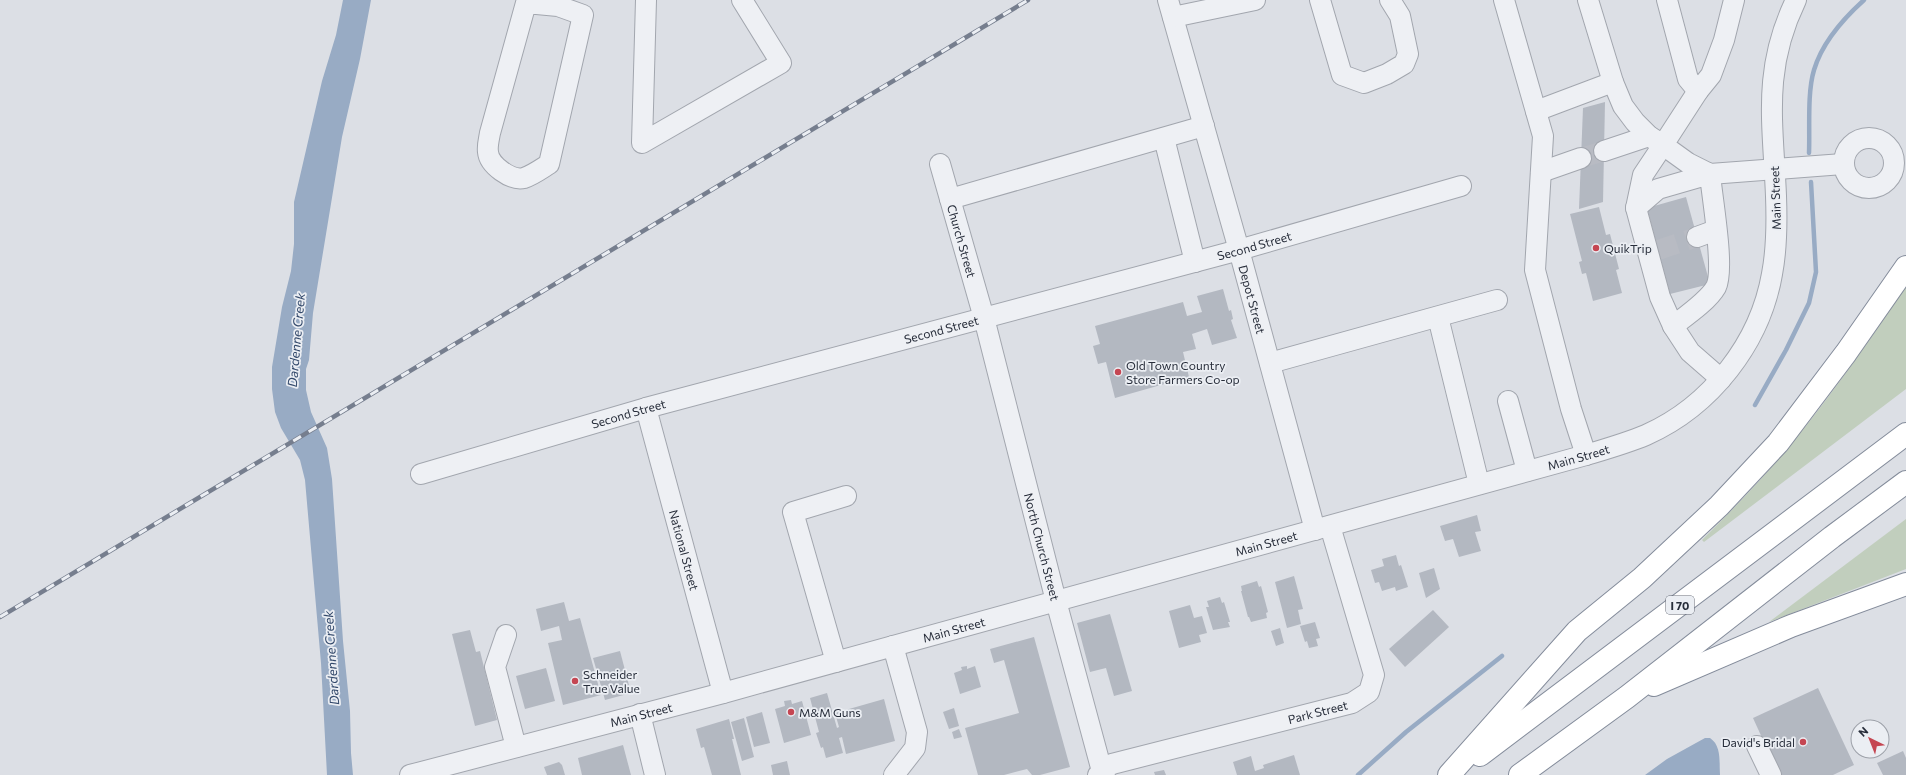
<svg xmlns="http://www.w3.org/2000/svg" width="1906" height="775" font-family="Commissioner,sans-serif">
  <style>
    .green { fill: #c1cebd }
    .water { fill: #98abc4 }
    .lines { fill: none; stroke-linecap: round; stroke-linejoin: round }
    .stream { stroke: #98abc4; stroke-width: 4.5 }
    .building { fill: #b3b8c1 }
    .minor-tunnel { stroke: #b8bbc3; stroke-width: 20; stroke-dasharray: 20 10; stroke-linecap: butt }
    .minor-casing { stroke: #a2a6ae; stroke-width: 22 }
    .highway-casing { stroke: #848c9b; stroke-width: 24 }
    .minor { stroke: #eef0f4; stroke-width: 20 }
    .highway { stroke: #fff; stroke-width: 22 }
    .rail-casing { stroke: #767e8e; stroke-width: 4.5 }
    .rail { stroke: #ebeef3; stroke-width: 3; stroke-dasharray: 9; stroke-linecap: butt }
    .poi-dot { fill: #c54652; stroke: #ebeef3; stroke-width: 1.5 }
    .labels { text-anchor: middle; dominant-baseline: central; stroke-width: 3.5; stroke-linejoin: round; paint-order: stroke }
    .shield { fill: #ebeef3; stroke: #626772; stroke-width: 1 }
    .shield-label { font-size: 11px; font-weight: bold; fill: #272d3a }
    .street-label { font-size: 12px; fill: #272d3a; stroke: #ebeef3 }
    .poi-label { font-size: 12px; fill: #272d3a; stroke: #ebeef3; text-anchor: start }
    .water-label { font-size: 13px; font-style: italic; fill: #33496b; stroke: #ebeef3 }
  </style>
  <rect width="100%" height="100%" fill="#dcdfe5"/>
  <g class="green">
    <path d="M1906,287V389L1704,542L1702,540C1750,493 1795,443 1834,389C1859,356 1882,321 1906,287Z"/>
    <path d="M1906,519V569L1769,622Z"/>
  </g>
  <g class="water">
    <path d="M343,0H371L360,59L342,137L313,313L309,360L306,369V390L311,412L327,448L332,479L343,641L350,711L351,753L353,775H327L321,663L305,480L300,460L281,428L275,412L272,389V367L282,307L291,271L294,244V202L322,81L336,35Z"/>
    <path d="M1705,738H1710C1722,746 1719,762 1720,775H1645L1667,759Z"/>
  </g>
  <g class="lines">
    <g class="stream">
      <path d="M1809,153C1810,129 1807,93 1814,70C1822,43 1844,18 1864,0"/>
      <path d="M1755,405L1786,350L1809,303L1816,272L1811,182"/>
      <path d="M1358,775L1406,732L1502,656"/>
    </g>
  </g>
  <g class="building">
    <path d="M1605,102L1603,202L1579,209L1583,108Z"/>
    <path d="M1686,197L1710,284L1670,294L1647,208Z"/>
    <path d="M1599,207L1606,235L1610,234L1619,269L1616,270L1622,293L1593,301L1586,273L1582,274L1579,262L1582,261L1570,214Z"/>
    <path d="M1223,289L1229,311L1231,310L1233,319L1231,320L1237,338L1212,345L1207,329L1192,334L1196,349L1183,352L1189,377L1115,398L1106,362L1098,364L1093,346L1100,344L1095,326L1183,302L1187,316L1202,312L1197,296Z"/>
    <path d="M1477,515L1481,531L1475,532L1481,551L1459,557L1453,539L1445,541L1440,526Z"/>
    <path d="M1396,555L1399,566L1401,565L1408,587L1396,591L1395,587L1382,591L1379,582L1375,583L1371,570L1384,566L1382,559Z"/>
    <path d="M1434,568L1440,589L1426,598L1419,573Z"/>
    <path d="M1294,576L1303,609L1298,610L1301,624L1287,628L1275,582Z"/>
    <path d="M1257,581L1259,587L1261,586L1268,612L1266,613L1267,618L1251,622L1249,617H1248L1241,591H1242L1241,586Z"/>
    <path d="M1220,597L1222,603L1224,602L1230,622H1228L1230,627L1213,630L1206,607H1209L1207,601Z"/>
    <path d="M564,602L569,621L580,618L601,695L563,705L548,643L562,640L559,626L541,631L536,609Z"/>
    <path d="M1190,605L1194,618L1202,616L1207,633L1199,635L1201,642L1179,648L1169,611Z"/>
    <path d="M1433,610L1449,627L1405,667L1389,649Z"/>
    <path d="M1110,614L1132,691L1114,696L1106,668L1090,672L1077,623Z"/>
    <path d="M1315,622L1320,638L1316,639L1318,646L1309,648L1307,641L1305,642L1300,626Z"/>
    <path d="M1280,628L1284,643L1276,646L1271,631Z"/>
    <path d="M470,630L476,652L480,651L497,720L475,726L452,634Z"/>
    <path d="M1034,637L1070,767L1040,775H1032L1027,769L1004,775H978L965,728L1019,713L1004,660L994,663L990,649Z"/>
    <path d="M620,651L631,693L605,700L593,658Z"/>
    <path d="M967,666V669L975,666L981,687L960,694L954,673L962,670L961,667Z"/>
    <path d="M546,668L555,701L525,709L516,676Z"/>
    <path d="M1818,688L1854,765L1833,775H1779L1753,718Z"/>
    <path d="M827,693L837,728L839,727L835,713L884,699L895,741L846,754L842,737L839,738L843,753L826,758L823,747L821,748L816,733L819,732L810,698Z"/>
    <path d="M791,700L792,704L802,701L811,735L784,743L775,709L785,706L784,701Z"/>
    <path d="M954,708L959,726L949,729L943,712Z"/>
    <path d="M762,712L770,743L754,747L746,717Z"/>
    <path d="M744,718L754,757L742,761L731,722Z"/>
    <path d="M729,719L734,739H732L741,775H712L704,747L701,748L696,729Z"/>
    <path d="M959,729L962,737L954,739L952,732Z"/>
    <path d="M623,745L631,775H582L578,758Z"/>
    <path d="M1903,751L1906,758V775H1883L1877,763Z"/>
    <path d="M1294,755L1300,775H1237L1233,762L1251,756L1255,771L1264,768L1263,765Z"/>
    <path d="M787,761L790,775H773L771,765Z"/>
    <path d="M559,762L562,765L565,775H547L544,767Z"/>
    <path d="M1164,770L1166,775H1155L1154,772Z"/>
  </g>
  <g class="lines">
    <g class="minor-tunnel">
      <path d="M1581,158L1604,151"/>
      <path d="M1658,250L1697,237"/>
    </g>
    <defs>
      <g id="minor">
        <path d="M646,0L642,143L781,63L742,0"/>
        <path id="s1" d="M1168,0L1239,250L1315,530"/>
        <path d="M1320,0L1342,75L1364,83L1387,74L1404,64L1408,54L1400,16L1390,0"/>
        <path d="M1504,0L1543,136L1535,270L1571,409L1586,455"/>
        <path d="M1588,0L1613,82L1623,106L1635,122L1649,136L1663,145L1643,175L1636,208L1660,297L1673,326L1690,352L1721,379"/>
        <path d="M1667,0L1688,79L1698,91"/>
        <path d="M1734,0L1724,40L1711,75L1698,91L1663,145L1688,163L1710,174L1843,164"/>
        <path d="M526,3L558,6L583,15L549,164C541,169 533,175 524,178C511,181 489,165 488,152C487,146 489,139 490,133Z"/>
        <path d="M1173,17L1255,0"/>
        <path d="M1536,111L1613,82"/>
        <circle cx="1869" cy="163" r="25"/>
        <path d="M1164,138L1195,262"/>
        <path d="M1604,151L1649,136"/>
        <path id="s2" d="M940,164L984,318L1056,601L1103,775"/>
        <path d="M1541,172L1581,158"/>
        <path d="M950,199L1204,126"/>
        <path d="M1636,208L1658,189L1710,174C1712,198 1725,269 1716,287C1708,301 1686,316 1673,326"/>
        <path d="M1697,237L1716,230"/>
        <path d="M1438,317L1479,484"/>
        <path d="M1270,363L1497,300"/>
        <path d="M1508,401L1527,471"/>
        <path id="s3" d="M646,408L723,693"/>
        <path id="s4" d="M421,474L646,408L1239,250L1461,186"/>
        <path d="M506,635L495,667L516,747"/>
        <path d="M893,646L917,732L915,748L894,775"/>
        <path d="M836,662L793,512L846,496"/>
        <path d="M640,714L655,775"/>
        <path d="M1757,746L1771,775"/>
        <path id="s5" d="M410,775L723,693L1586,455C1606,449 1627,443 1646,435C1711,406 1760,343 1772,274C1777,248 1777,222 1776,196C1773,122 1762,70 1796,0"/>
        <path id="s6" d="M1098,775L1112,764L1352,703L1369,692L1374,675L1330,526"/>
      </g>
      <g id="highway">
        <path d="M1654,685L1791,626L1906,584"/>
        <path d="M1480,755L1906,434"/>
        <path d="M1449,775L1577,631L1642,578L1719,506L1778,443L1846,353L1906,267"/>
        <path d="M1520,775L1627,697L1832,537L1906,482"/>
      </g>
    </defs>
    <use href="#minor" class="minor-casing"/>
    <use href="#highway" class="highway-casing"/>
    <use href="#minor" class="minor"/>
    <use href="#highway" class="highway"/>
    <defs>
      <path id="rail" d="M0,617L1028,0"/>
    </defs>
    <use href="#rail" class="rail-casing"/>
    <use href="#rail" class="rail"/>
  </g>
  <g class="poi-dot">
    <circle cx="1596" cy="248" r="4"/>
    <circle cx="1118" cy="372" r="4"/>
    <circle cx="575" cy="681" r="4"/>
    <circle cx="791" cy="712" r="4"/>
    <circle cx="1803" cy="742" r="4"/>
  </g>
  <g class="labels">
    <rect class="shield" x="1666" y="596" width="28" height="18" rx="3"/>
    <g class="shield-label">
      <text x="1680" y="605">I 70</text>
    </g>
    <g class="street-label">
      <text transform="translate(1775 198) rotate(-92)">Main Street</text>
      <text stroke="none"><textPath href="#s2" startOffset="80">Church Street</textPath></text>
      <text stroke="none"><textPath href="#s4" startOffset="864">Second Street</textPath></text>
      <text stroke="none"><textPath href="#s1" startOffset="311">Depot Street</textPath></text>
      <text stroke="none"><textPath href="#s4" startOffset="540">Second Street</textPath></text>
      <text stroke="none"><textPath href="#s4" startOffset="216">Second Street</textPath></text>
      <text stroke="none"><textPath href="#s5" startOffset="1211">Main Street</textPath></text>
      <text stroke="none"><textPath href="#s5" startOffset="887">Main Street</textPath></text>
      <text stroke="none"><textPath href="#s2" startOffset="396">North Church Street</textPath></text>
      <text stroke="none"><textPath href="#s3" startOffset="147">National Street</textPath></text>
      <text stroke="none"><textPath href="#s5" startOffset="563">Main Street</textPath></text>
      <text stroke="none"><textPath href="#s6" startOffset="230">Park Street</textPath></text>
      <text stroke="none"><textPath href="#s5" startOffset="239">Main Street</textPath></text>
    </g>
    <g class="poi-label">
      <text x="1604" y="248">QuikTrip</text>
      <text x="1126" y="365">Old Town Country<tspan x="1126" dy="14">Store Farmers Co-op</tspan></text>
      <text x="583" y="674">Schneider<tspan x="583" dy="14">True Value</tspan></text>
      <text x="799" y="712">M&amp;M Guns</text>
      <text x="1795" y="742" text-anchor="end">David's Bridal</text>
    </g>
    <g class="water-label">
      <text transform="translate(296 340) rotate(-85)">Dardenne Creek</text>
      <text transform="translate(331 658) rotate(-94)">Dardenne Creek</text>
    </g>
  </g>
  <g transform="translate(1870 739) rotate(317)"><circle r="19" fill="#ebeef3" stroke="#9da1a9"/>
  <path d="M0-3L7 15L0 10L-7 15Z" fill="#c54652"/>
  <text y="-6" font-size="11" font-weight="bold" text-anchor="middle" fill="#272d3a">N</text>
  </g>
</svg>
